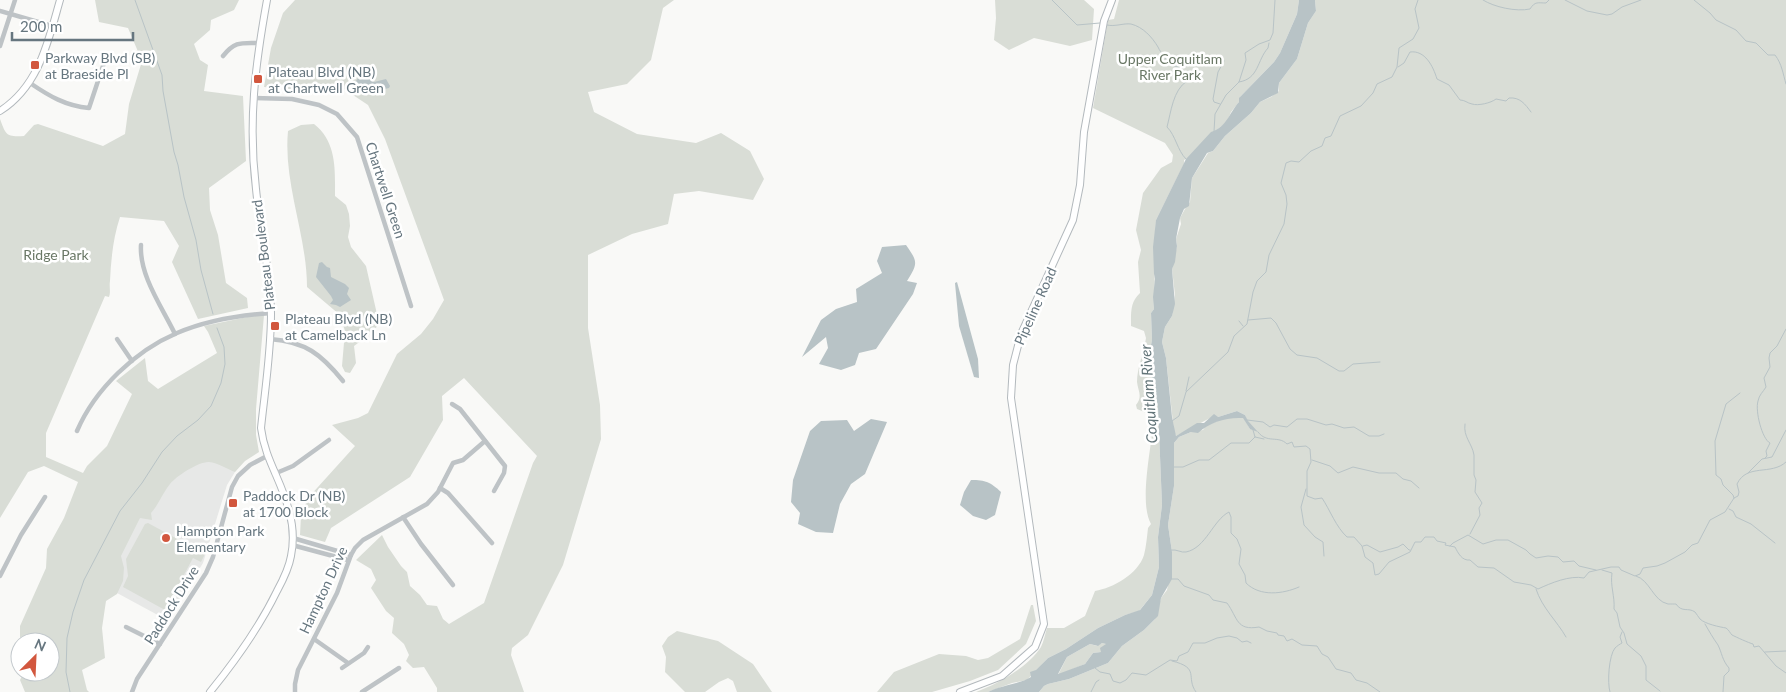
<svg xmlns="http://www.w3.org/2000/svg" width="1786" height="692" font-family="Lato,sans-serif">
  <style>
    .built { fill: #e7e8e7 }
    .green { fill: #d9ddd6 }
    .water { fill: #b8c3c6; fill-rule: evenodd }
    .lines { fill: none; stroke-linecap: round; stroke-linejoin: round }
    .stream { stroke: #b8c3c6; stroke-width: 1 }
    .secondary-casing { stroke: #b3b9bd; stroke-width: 8 }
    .street { stroke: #bec3c6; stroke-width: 4.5 }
    .secondary { stroke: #fff; stroke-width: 6 }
    .poi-dot { fill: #d2573e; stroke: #fff; stroke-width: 2 }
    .labels { text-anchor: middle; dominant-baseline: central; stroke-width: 5; stroke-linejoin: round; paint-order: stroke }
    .poi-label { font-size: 14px; fill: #66767f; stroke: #fff; text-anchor: start }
    .park-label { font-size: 14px; fill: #697765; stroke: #fff }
    .street-label { font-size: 14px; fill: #66767f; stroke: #fff }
    .water-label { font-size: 15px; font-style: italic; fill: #627478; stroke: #fff }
  </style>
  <rect width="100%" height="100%" fill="#f9f9f7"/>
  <path class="built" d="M202,455L238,467L227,485L203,563L167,620L106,587L116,562L129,512Z"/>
  <g class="green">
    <path d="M95,0H239L234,10L211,20L210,30L194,44L200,60L208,65L204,91L243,96L246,161L209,188L210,210L218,235L226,283L247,298L248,308L198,319L172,262L179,246L164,221L120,217C113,238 111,260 110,281C109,287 111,292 109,297L105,296L46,433V457L83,473L87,466L107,446L132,394L116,381L145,358L148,381L158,389L217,353L208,332L204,326L252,316L264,315L256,409V435L259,452L245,461L235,472C227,469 218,463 209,462C200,461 176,476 170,484C162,494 159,504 151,513L152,520L140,518L121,556L124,568L123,581L117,594L106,601L102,628L105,658L82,670L87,690L89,692H25L20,680L24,672H50V642H20V649V626L46,568L47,549L64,518L78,482L44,466L28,472L0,518V119C6,135 6,137 24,136L34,125L38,124L103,146L125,134L129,104L142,61L128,28L99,22Z"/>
    <path d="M295,0H674L663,8L651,60L627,84L588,92L594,112L637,134L696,143L721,133L750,151L764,179L753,200L699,191L674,194L668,224L632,234L588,255V328L600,405L601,439L563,565L528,635L512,648L511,655L524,692H437V688L424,667L413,668L406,661L409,655L404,644L392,633L394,618L386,611L371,588L376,580L371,569L356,560L382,535L388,547L401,566L407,572L410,586L420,595L427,605L437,606L443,619L449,624L484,603L533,463L537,456L464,378L442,396L443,420L410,477L331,528L325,542L300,535L301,515L308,498L355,446L332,425L358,418L368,413L397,354L421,334L433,319L444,300L385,139L368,105L335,83L324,95L299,90L264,87L271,48L283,13Z"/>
    <path d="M995,0H1084L1094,9L1092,40L1070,46L1034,38L1009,50L994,40L996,18Z"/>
    <path d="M1119,0H1299L1297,14L1280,53L1274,62L1240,97L1239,102L1231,112L1227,122L1215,131L1193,156L1184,160V164L1156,220L1154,274C1156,281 1153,299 1154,309L1151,313L1152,340L1150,350L1152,377L1158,407L1162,505L1158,537L1159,567L1152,595L1139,611L1125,615L1098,628L1066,649L1048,658L1027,680L1012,683L988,692H976C998,684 1028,667 1041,647C1044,641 1045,634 1047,628H1064L1085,616L1095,591C1113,588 1138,574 1144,555C1146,547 1147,537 1148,528L1151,524C1139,503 1151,450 1153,425C1150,415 1146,412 1137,409L1136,405C1143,396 1138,391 1137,382C1137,368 1144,352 1146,338L1144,331L1131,326C1131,313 1130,302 1140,293L1138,262L1141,250L1136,230L1143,193L1161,168L1172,162L1173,155L1165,143L1093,108L1108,20L1114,19Z"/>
    <path d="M1315,0H1786V692H1039L1044,686L1048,684L1069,679L1108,663L1122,646L1144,630L1155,619L1161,598L1167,590L1168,585L1172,552L1168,525L1174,486V443L1179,437L1191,432L1203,430L1206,426L1219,420L1234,417L1244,418L1250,429L1245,415L1237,411L1218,417H1212L1176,436L1174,432L1166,358L1162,342L1165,327L1172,316L1175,295L1172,269L1177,246L1176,239L1181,224L1180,218L1185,209L1190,202L1192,178L1208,153L1213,151L1225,136L1251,113L1260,102L1271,97L1279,91V83L1297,59L1308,23L1316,11Z"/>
    <path d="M314,124C337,142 335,170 335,196L346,205L349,214L350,226L348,237L351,247L366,266L379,323L374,331L354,346L356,363L350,373L345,372L342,366L345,331L340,315L307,287C307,235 283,183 288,131L301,125Z"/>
    <path d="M148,523L205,554L201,562L193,558L165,610L123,587L128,576L126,559L145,524Z"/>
    <path d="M1031,605H1033L1036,621L1026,644L998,670L970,681L932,692H877L894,672L939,654L966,656L978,660L988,658L1020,639Z"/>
    <path d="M677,631L718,641L753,664L772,692H737L733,681L728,678L719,682L705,692H685L665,672L666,657L662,646L668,637Z"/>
    <path d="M1102,643L1107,644L1101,652L1093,653L1085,664L1058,675L1067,657L1090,644L1097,646Z"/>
  </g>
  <g class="water">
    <path d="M1299,0H1315L1316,11L1308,23L1297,59L1279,83L1278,93L1260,102L1251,113L1225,136L1213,151L1207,153L1192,178L1189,206L1184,209L1180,218L1176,239L1177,246L1175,262L1172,269L1175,304L1172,316L1165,327L1162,342L1166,358L1172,417L1176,436L1197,423H1204L1214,414L1218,417L1237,411L1245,415L1248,421L1258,432L1250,429L1243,418C1226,417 1210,422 1198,433L1191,432L1179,437L1174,443V486L1168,525L1172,552V579L1161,598L1158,616L1144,630L1122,646L1108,663L1069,679L1048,684L1044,686L1039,692H988C1001,685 1020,684 1031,677L1030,672L1036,670L1048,658L1066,649L1098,628L1125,615L1140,610L1152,595L1159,567L1158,537L1162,505L1158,407L1152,377L1150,350L1152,340L1151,313L1154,309L1153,297L1155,279L1154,274L1153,247L1156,220L1186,159L1211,132C1227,127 1229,113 1239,102V98L1274,62L1280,53L1297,14ZM1102,643L1106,644L1100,648L1101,652L1093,653L1085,664L1058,674L1067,657L1090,644L1098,646Z"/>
    <path d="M362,76L368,78L374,82L386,79L390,86L389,88L380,90L378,93L364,89L357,91L351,84L356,81L359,77Z"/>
    <path d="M906,245C918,262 918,263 907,281L917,283L913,294L876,349L859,353L855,365L841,370L819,364L828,348L826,337L802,357L821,320L836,309L857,302L856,289L882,273L877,261L882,247Z"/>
    <path d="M322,262L327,267L330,268L331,277L345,284L349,288L347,294L351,300L340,307L336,305L330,304L333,300L331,296L316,277L319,263Z"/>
    <path d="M957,282L978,359L979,378L974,377L959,326L955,283Z"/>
    <path d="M871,419L887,422L865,474L851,484L840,504L833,533L816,532L798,524L800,513L791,502L793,480L810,431L821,421L847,420L854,431Z"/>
    <path d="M971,480C986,480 990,482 1001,492L995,515L986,520L973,516L960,505L964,492Z"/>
  </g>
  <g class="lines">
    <g class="stream">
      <path d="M135,0L162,75L163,91L174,152L178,165L184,197L196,240L201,270L213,314"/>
      <path d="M1052,0L1077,25L1100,23"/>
      <path d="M1483,0C1494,7 1516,12 1530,9C1535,1 1538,3 1546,3L1549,0"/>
      <path d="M1565,0L1587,11L1607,15L1612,14L1622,7L1641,0"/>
      <path d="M1694,0L1710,13L1716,20L1736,30L1746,41L1756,43L1768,55H1775C1782,64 1783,74 1786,84"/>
      <path d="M1107,25C1115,27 1123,23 1131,24C1143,27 1152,37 1158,47C1161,54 1166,56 1168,64C1178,66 1185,70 1187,81C1173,90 1171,112 1167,127C1176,136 1177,150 1186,159"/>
      <path d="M1398,67L1404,63L1410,52C1425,50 1433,66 1437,79L1449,85L1460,100C1465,100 1467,103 1472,104C1478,106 1491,103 1496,99L1506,101L1509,98C1520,97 1525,104 1531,112"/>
      <path d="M1239,82C1259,79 1257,60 1268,48L1269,43"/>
      <path d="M1220,104L1214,102L1213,99L1218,72L1224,61"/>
      <path d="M1214,132L1215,114L1226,95L1239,82L1246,60L1245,53L1259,44L1270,40L1273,33L1275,0"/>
      <path d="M1248,320L1271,318L1276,323L1290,349L1297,355L1317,358L1339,371H1344L1353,364L1380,362"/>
      <path d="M1239,321L1243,326"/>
      <path d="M1186,391L1189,377"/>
      <path d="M1247,420L1263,422L1270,427L1274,425L1287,427L1297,419H1307L1326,425L1332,424L1344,428L1354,427L1369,436H1379L1384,434"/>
      <path d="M1172,421L1179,416L1186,392L1228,352L1234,336L1247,324L1253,292L1257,281L1266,272L1269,255L1284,224L1287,204L1286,195L1281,183L1286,163L1291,161L1299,162L1311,151L1322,146L1325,138L1331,136L1340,116L1361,106L1373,93L1377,84L1392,77L1397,67L1399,48L1413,39L1419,28L1415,9L1418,0"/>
      <path d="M1465,424C1463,437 1472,443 1474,455V475L1476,480L1475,492L1482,503L1479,508L1480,515L1470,534"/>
      <path d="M1253,430L1255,437L1264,439"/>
      <path d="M1258,432C1267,444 1278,435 1287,444L1292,442L1294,447L1306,446L1310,449L1311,462L1307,471V496L1315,499L1322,498C1330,510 1336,527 1347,537H1354L1362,546L1365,557L1373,563L1375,575L1379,574L1389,562L1410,552L1415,542H1421L1425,537H1434L1437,541L1446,543L1445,545L1455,547C1458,553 1462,561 1470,560L1478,567L1494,568L1514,582L1531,585L1538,589C1551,583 1570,575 1584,578L1589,572L1611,567H1619L1621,570L1635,576L1640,574L1643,568L1657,566L1665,563L1685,552L1692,545L1698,543L1710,520L1725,512L1734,498L1738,496L1739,492L1737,484C1747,463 1771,476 1786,462"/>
      <path d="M1765,458L1767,456L1766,451L1770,443C1762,439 1755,411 1758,401C1759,395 1763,392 1766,387L1764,378L1770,367L1769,358L1770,353L1777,346L1786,329"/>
      <path d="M1312,460L1330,466L1338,473L1353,467L1379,473H1396L1403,479L1411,481L1419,488"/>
      <path d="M1174,467H1183L1199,460H1209L1231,443H1249L1255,437"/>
      <path d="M1748,473L1762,459L1772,457L1786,430"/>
      <path d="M1306,489L1301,507L1304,525L1315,537L1323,542L1324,556"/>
      <path d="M1734,498L1733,495L1723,485L1721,479L1716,475L1715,441L1726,404L1740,393"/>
      <path d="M1729,509L1733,511L1736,517L1751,524L1775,543"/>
      <path d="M1363,546L1367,545L1380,552L1398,547L1403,544L1409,550H1410"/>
      <path d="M1450,546L1453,543L1468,535L1483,544L1496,540H1508L1526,550L1530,554L1536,558L1548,556L1558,557L1563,562L1574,561L1579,566L1596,570"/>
      <path d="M1171,550C1177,549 1181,553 1186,552C1206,548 1213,520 1229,512L1231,517V533L1237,539L1241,549L1239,564L1245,575L1246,583C1260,597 1283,594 1299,587"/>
      <path d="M1602,570L1612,573C1610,586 1615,596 1614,609L1617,613L1620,627L1624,633L1627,644L1641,656L1646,666V680L1660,691"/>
      <path d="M1636,576C1650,580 1653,601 1668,604C1671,604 1674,604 1676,604C1682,613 1688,607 1695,612C1697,614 1698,617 1700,619C1705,624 1720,627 1726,628C1729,630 1730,633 1732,635C1736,637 1749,643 1753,644L1754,647L1759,646L1776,666L1786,673"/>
      <path d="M1172,579H1178L1184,586L1209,595L1213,600L1227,603C1238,618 1236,631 1259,627L1267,631L1277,633L1278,635L1284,636L1287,641L1292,639L1302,645L1317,646L1322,654L1328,657L1336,669L1351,673L1356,680L1367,683L1380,692"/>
      <path d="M1536,589C1542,608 1557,621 1566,637"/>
      <path d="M1705,624C1709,631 1713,638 1718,645C1722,653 1722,660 1729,668V671L1724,676L1723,692"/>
      <path d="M1765,652L1786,651"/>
      <path d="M1172,661C1201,668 1185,677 1196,692"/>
      <path d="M1095,668L1100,672L1110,674L1113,681L1120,683L1126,680L1132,673L1146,675L1170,660L1177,661L1179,656L1188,652L1193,643H1205L1217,638L1229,636L1237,638L1242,642L1247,641L1251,643"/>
      <path d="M70,692L66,672L67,638L73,612L84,580L120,511L142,483L162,452L177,436L198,420L211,406L221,383L225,364L224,347L217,328"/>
      <path d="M1091,692L1096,682L1099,680"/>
      <path d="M1610,692C1607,683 1609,655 1615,648C1617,646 1620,644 1622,643L1620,637L1622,632"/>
    </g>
    <defs>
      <g id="secondary">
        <path d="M0,111C39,86 48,42 60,0"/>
        <path d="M210,692C236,660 259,628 277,591C283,580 289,568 291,556C294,541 293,525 289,511C282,481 265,460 261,428C265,390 271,352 271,314C271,272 260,231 256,189C248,122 255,66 267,0"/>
        <path d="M960,692L1002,676L1035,647L1044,624L1011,398L1013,365L1021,334L1073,220L1080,185L1084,132L1104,21L1112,0"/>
      </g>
    </defs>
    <use href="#secondary" class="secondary-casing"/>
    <g class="street">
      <path d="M0,11L52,26"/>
      <path d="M0,46L15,0"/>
      <path d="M223,56C235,41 241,43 259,43"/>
      <path d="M30,83C49,96 66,106 89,108L107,54"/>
      <path d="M253,98L292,99L319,105L337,114L357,137L411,306"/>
      <path d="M141,245C139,275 162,307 175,334"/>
      <path d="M117,339L132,361"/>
      <path d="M270,339C306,342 321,354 343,381"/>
      <path d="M452,404L460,409L505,466L504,473L494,491"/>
      <path d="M77,431C95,389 135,351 177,333C205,321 240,315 271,313"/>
      <path d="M274,474L293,466L329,440"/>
      <path d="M440,488L448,493L492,543"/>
      <path d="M403,517L421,544L453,585"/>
      <path d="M293,538L351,555"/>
      <path d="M292,545L348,560"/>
      <path d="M0,576L21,535L45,497"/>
      <path d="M126,627L160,644"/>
      <path d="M314,639L348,663"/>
      <path d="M342,668L364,653L368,647"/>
      <path d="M132,692L137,679L206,573L213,557L232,487L238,476L250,465L267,456"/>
      <path d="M295,692V684L298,670L337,593L351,555L355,548L363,540L427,504L438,492L453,463L463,460L485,441"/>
      <path d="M362,692L399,668"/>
    </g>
    <use href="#secondary" class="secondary"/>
  </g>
  <g class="poi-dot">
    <rect x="30" y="60" width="10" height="10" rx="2.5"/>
    <rect x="253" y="74" width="10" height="10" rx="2.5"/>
    <rect x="270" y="321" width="10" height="10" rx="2.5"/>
    <rect x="228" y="498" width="10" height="10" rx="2.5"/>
    <circle cx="166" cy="538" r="5"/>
  </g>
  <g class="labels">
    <g class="poi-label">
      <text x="45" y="57">Parkway Blvd (SB)<tspan x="45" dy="16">at Braeside Pl</tspan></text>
      <text x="268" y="71">Plateau Blvd (NB)<tspan x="268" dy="16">at Chartwell Green</tspan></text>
      <text x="285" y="318">Plateau Blvd (NB)<tspan x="285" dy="16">at Camelback Ln</tspan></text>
      <text x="243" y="495">Paddock Dr (NB)<tspan x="243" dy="16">at 1700 Block</tspan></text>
      <text x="176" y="530">Hampton Park<tspan x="176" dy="16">Elementary</tspan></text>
    </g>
    <g class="park-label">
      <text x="1170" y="58">Upper Coquitlam<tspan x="1170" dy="16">River Park</tspan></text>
      <text x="56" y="254">Ridge Park</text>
    </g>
    <g class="street-label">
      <text transform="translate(386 190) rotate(72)">Chartwell Green</text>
      <text transform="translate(263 255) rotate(-97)">Plateau Boulevard</text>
      <text transform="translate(1035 306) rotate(-66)">Pipeline Road</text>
      <text transform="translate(323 590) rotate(-65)">Hampton Drive</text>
      <text transform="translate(171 605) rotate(-58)">Paddock Drive</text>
    </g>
    <g class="water-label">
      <text transform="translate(1148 394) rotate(-94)">Coquitlam River</text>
    </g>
  </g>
  <g transform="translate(35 657) rotate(24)"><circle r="24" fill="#ffffff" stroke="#c2c8cc"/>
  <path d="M0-4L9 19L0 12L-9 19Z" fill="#d2573e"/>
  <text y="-8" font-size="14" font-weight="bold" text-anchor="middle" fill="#66767f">N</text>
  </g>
  <path d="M12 32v8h121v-8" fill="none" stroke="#66767f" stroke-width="2.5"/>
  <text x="20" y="32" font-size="15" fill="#66767f" stroke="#ffffff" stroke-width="4" paint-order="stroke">200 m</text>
</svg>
